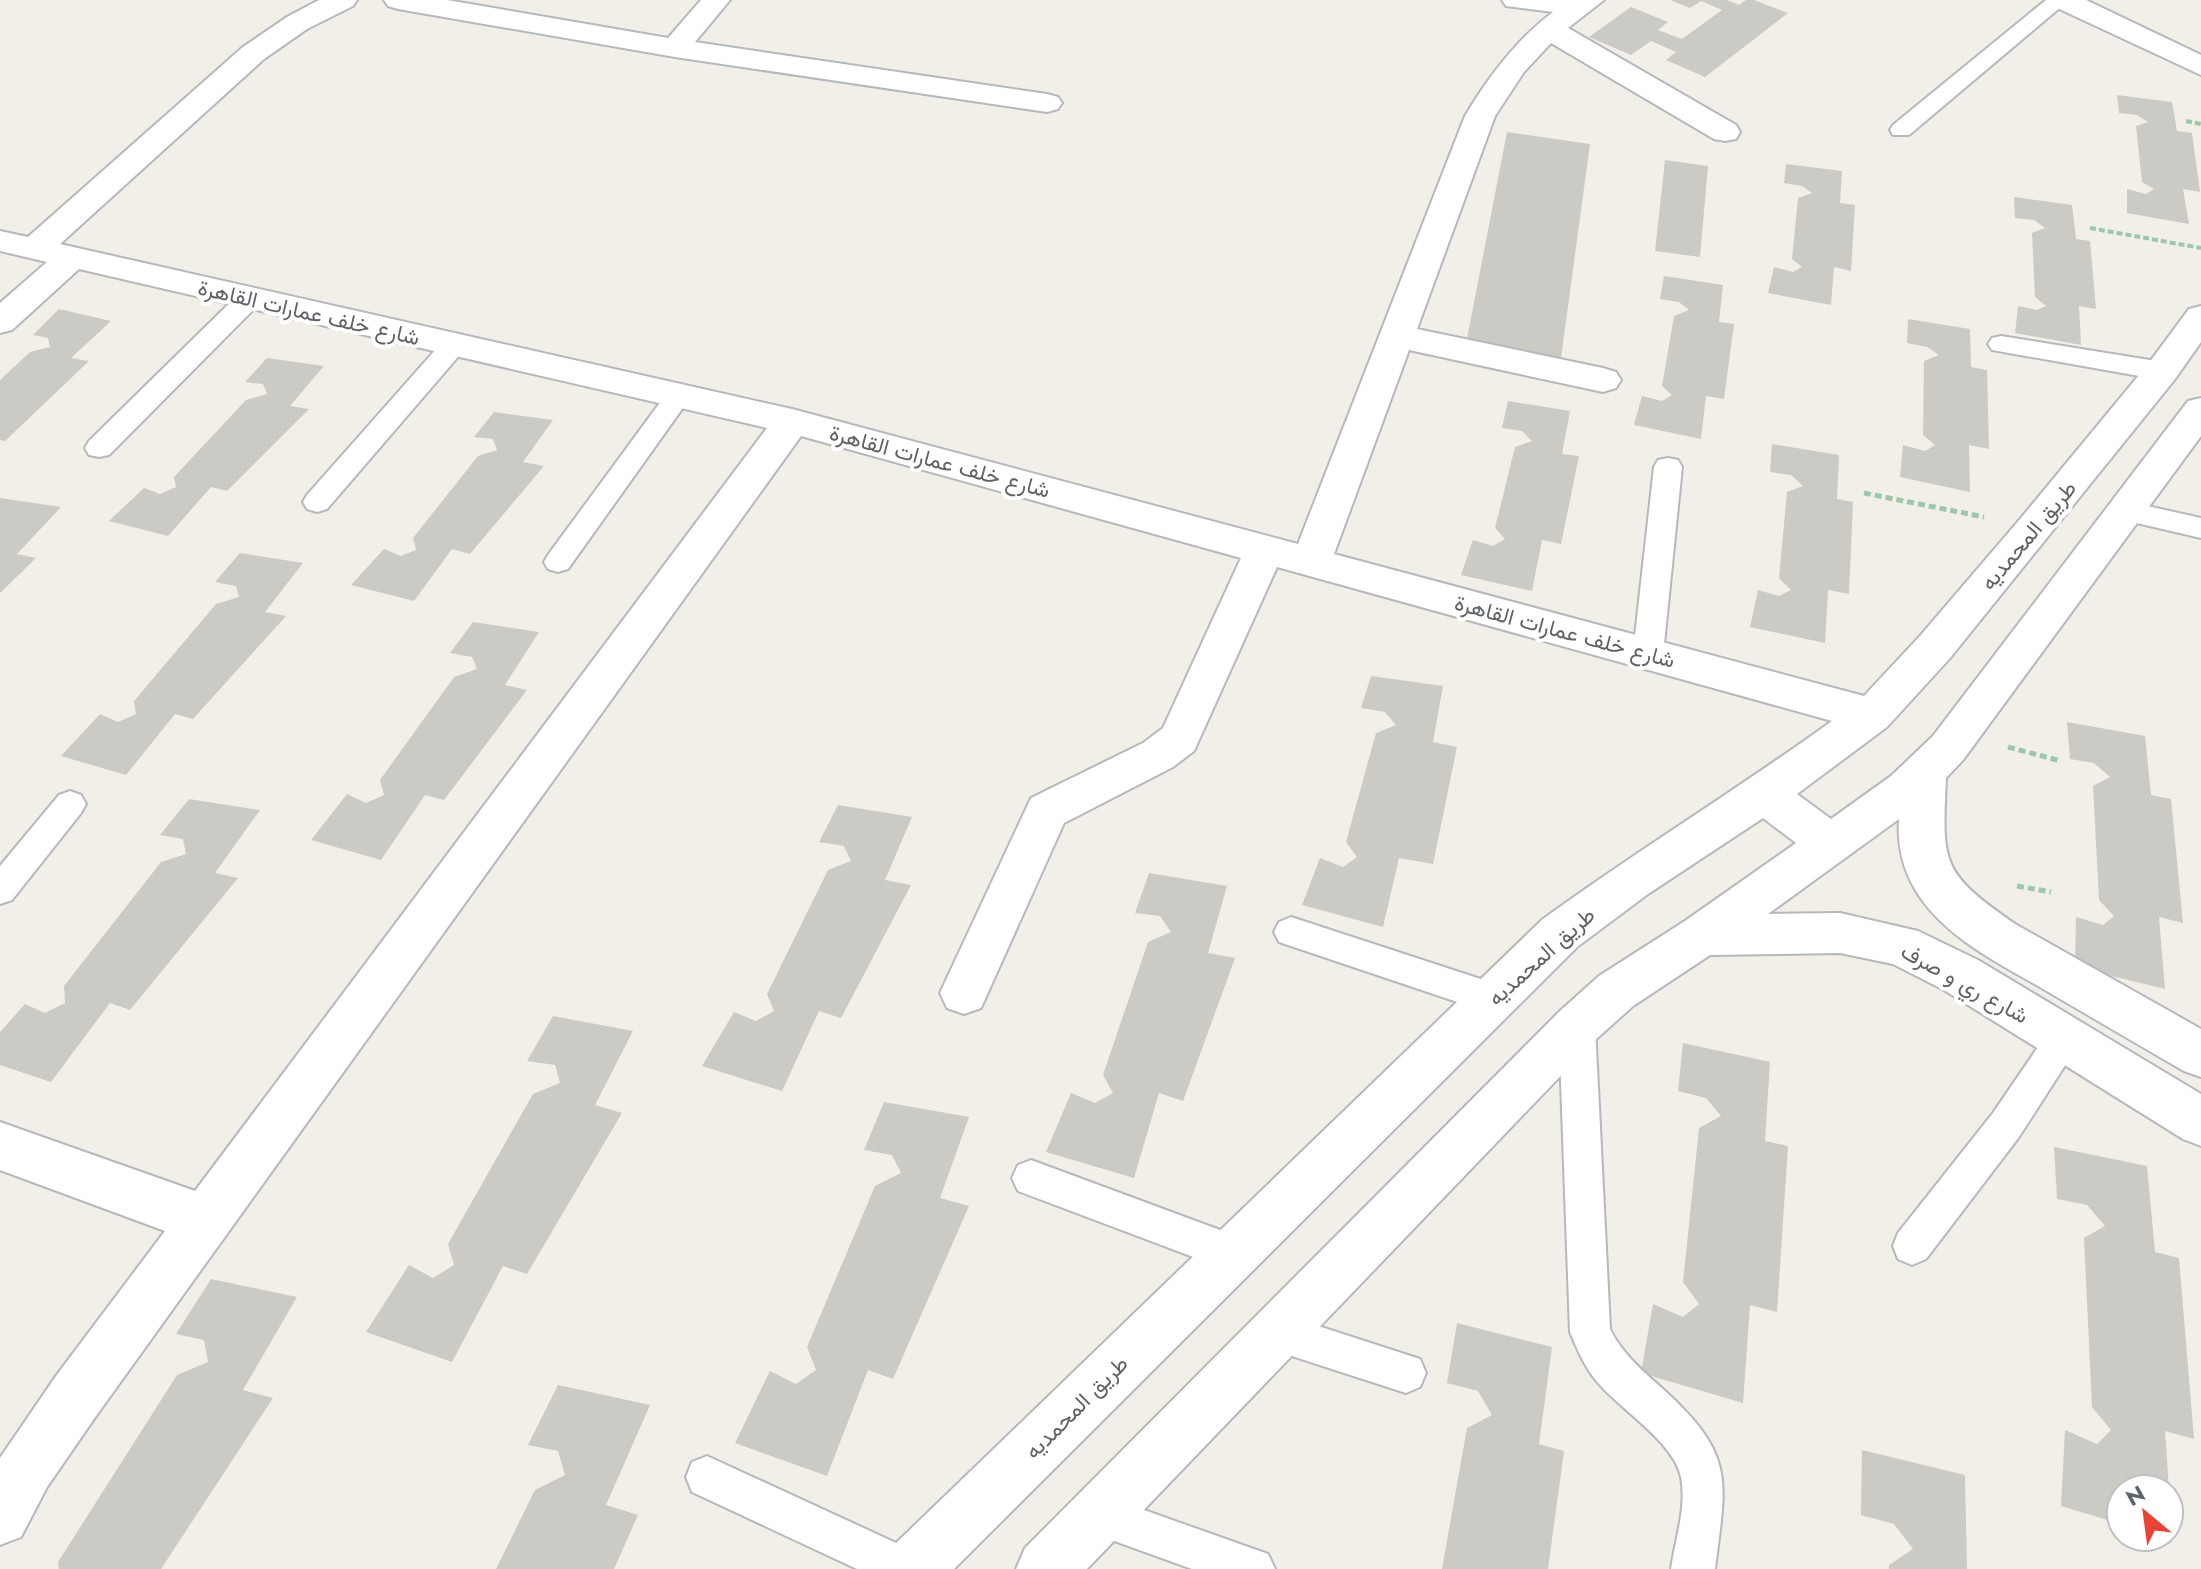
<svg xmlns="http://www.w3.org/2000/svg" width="2201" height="1569" font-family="Jost,Vazirmatn,sans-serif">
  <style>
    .building { fill: #cccac5 }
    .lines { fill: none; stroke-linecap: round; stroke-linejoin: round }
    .service-casing { stroke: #b5b8bc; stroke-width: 4 }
    .minor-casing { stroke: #b5b8bc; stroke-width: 4 }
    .path-far1 { stroke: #9cc7a9; stroke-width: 4; stroke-dasharray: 6 3; stroke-linecap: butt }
    .path { stroke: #9cc7a9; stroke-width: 5; stroke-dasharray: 7 4; stroke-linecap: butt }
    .service { fill: #fff; fill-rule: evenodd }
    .minor { fill: #fff; fill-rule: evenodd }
    .labels { text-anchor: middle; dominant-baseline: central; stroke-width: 8; stroke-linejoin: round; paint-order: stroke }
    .street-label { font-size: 22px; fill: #5f6368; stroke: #fff }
  </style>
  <rect width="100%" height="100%" fill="#f1efe8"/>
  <g class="building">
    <path d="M1670,0H1727L1739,5L1746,0H1754L1788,13L1705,77L1666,60L1676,52L1651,41L1631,55L1589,37L1631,7L1668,22L1658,30L1682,39L1722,10L1701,1L1690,8Z"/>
    <path d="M2117,95L2172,102L2177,131L2192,133L2200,192L2183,189L2189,224L2127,213V189L2146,194L2154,189L2142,182L2136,126L2148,122L2137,115L2119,113Z"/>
    <path d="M1507,132L1590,144L1561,358L1466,344Z"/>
    <path d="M1665,160L1708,166L1700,257L1655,251Z"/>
    <path d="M1786,164L1842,171L1840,203L1855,205L1851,271L1834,267L1831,305L1768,293L1774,267L1793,272L1802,267L1792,259L1798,198L1812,193L1802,186L1784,183Z"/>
    <path d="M2014,197L2072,205L2076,239L2090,241L2096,309L2079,306L2081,345L2015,333L2018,306L2037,310L2046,306L2035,297L2032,233L2045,228L2034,220L2015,218Z"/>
    <path d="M1664,276L1723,285L1719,322L1734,324L1724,399L1706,396L1701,439L1634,425L1642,396L1662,401L1672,395L1662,386L1674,316L1689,310L1679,302L1660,299Z"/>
    <path d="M59,309L111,321L71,358L89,361L5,441L0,440V380L30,352L50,347L48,338L33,335Z"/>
    <path d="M1908,319L1970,329L1971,367L1987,370L1989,449L1969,445L1970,492L1900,477L1903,445L1925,451L1935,445L1923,435L1924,361L1939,355L1927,347L1907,343Z"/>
    <path d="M267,358L324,366L290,406L309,409L227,491L211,487L168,536L109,521L144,488L160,494L176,487L174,477L246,400L267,394L263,384L245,382Z"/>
    <path d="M1508,401L1570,411L1562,454L1579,456L1561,544L1542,540L1532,591L1461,575L1473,540L1493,546L1505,539L1495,528L1515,447L1532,441L1522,431L1502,428Z"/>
    <path d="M494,412L553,420L523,462L544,466L470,554L452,549L414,601L351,585L384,549L401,556L416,550L413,538L478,456L497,450L493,439L474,437Z"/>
    <path d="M1772,444L1839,455L1837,499L1853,502L1849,594L1828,590L1825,643L1750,627L1758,590L1779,596L1791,590L1779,578L1787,492L1803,486L1791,475L1770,472Z"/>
    <path d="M0,498L61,507L17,554L36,558L0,593Z"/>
    <path d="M240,553L303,563L265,612L286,616L193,719L175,714L126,775L61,756L100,714L118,722L136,714L134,701L216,604L239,597L236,586L215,582Z"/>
    <path d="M473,622L539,632L505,685L527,690L444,800L425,795L381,860L311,840L347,794L366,803L384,795L380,780L454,677L477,669L472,657L450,653Z"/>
    <path d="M1371,676L1443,686L1433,742L1457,747L1433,864L1399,858L1383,927L1302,905L1320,858L1343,867L1357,857L1346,842L1376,733L1396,725L1385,712L1361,708Z"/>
    <path d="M2067,722L2145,736L2151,795L2171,799L2183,923L2159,917L2165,989L2075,967L2076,917L2103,925L2114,916L2099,900L2093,786L2110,777L2094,763L2070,759Z"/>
    <path d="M189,799L260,810L215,873L238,878L130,1010L110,1003L51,1082L0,1065V1032L25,1004L45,1013L65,1003L64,986L161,862L186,854L183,839L160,835Z"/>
    <path d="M838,805L912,817L885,880L911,885L841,1018L819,1011L782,1091L702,1066L734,1012L756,1021L774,1011L767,994L828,870L851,861L844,846L819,842Z"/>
    <path d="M1149,873L1227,886L1208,953L1235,958L1183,1101L1159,1093L1134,1178L1046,1152L1071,1093L1095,1103L1113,1093L1103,1075L1148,942L1171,932L1160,916L1135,913Z"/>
    <path d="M553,1016L633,1031L595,1105L622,1113L527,1274L503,1266L452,1362L366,1332L409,1265L433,1278L454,1265L448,1244L533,1094L560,1083L555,1065L527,1061Z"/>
    <path d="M1683,1043L1770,1062L1765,1141L1788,1146L1777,1312L1750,1305L1743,1403L1641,1373L1653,1304L1683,1317L1699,1304L1683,1282L1699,1128L1721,1116L1706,1098L1678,1091Z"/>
    <path d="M884,1102L969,1117L940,1198L969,1206L893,1379L868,1370L827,1476L735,1443L770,1371L796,1384L816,1370L807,1347L875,1186L901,1173L892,1155L864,1150Z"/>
    <path d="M2054,1147L2147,1166L2155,1252L2179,1258L2194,1439L2165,1431L2169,1489H2121V1524L2061,1506L2065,1430L2097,1444L2111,1430L2092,1407L2084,1238L2105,1226L2087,1205L2057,1199Z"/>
    <path d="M211,1279L297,1297L243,1390L273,1398L161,1569H59L58,1562L177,1375L208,1362L204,1340L176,1334Z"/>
    <path d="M1457,1323L1552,1347L1539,1444L1564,1451L1548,1569H1442L1467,1428L1492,1415L1478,1391L1447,1383Z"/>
    <path d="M558,1385L650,1405L606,1505L638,1515L614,1569H496L535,1490L565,1475L558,1451L528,1445Z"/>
    <path d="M1862,1450L1965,1475L1967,1569H1889V1565L1913,1549L1894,1524L1861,1515Z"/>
  </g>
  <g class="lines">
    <defs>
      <g id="service">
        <path d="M2046,0H2069L1909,135H1893L1890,130L1893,125Z"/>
        <path d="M249,291L258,293L261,299L258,305L109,455L99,457L89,455L85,448L89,441L240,293Z"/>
        <path d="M2001,336L2162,362L2171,365L2175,371L2171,377L2162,380L1992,350L1988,344L1992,338Z"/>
        <path d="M454,337L463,339L467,345L463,351L327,509L317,512L307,509L303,502L307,495L445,339Z"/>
        <path d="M679,386L688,389L692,395L568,569L558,572L548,569L544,562L548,555L670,389Z"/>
        <path d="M1668,458L1678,460L1682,467L1663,654L1659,662L1648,665L1637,662L1633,654L1654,467L1658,460Z"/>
        <path d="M2125,501L2201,518V538L2115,518L2111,511L2115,504Z"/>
        <path d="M70,791L81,795L86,804L81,813L12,900L0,904V866L59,795Z"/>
        <path d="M1291,917L1505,987L1511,998L1505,1009L1493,1014L1279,942L1274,932L1279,922Z"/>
        <path d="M1577,1010L1590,1015L1595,1026L1610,1329C1622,1354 1644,1372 1664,1390C1736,1456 1726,1480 1715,1569H1671C1675,1540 1687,1507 1681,1477C1674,1443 1623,1411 1600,1385C1586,1370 1578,1351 1570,1332L1559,1026L1564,1015Z"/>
        <path d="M2064,1023L2077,1028L2082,1039L2019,1137L1926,1259L1912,1265L1898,1259L1893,1246L1898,1233L1993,1113L2051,1028Z"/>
        <path d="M1031,1160L1247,1240L1252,1253L1247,1266L1233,1272L1018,1191L1012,1178L1018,1165Z"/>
        <path d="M1278,1313L1420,1359L1426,1373L1420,1387L1406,1393L1264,1347L1258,1333L1264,1319Z"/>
        <path d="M707,1456L920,1554L927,1569H857L692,1492L686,1477L692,1462Z"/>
        <path d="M1099,1494L1268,1554L1275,1569H1192L1084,1530L1078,1515L1084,1500Z"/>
      </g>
      <g id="minor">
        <path d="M319,0H357L353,6L307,29L264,59L60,244L792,409L1298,544L1465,116C1489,76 1516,40 1553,12L1506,6L1502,0H1604L1568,28L1736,125L1740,132L1736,139L1725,141L1714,139L1551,43L1524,72L1495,116L1417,329L1603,368L1616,372L1621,380L1616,388L1603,392L1409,350L1334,554L1864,696L1920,636L2021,518L2149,363L2189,309L2201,306V342L2175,379L1950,658L1887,727L1797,794L1831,819L1891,776L1933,736L2188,401L2201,398V436L1963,760L1946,778C1942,865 1941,872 2015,924L2201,1029V1077L2184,1071C2137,1044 2091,1017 2045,990C2002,965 1952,941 1922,900C1904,875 1897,849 1899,819L1768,914L1840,913L1918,931L1978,960L2201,1094V1146L2183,1139L1944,990L1893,964L1840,953L1710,955L1633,1006L1594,1041L1087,1569H1016L1025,1548L1560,1011L1599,976L1685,921L1796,843L1763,818L1648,894L1577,947L954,1569H882L891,1548L1543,919C1638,850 1738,789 1832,721L1277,567L1194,751L1173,767L1064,823L981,1008L964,1014L947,1008L940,993L1031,798L1143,743L1163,728L1241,558L801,436L96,1416L47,1487L21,1537L0,1545V1458L56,1376L165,1231L0,1170V1122L195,1191L767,428L79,269L12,330L0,333V303L47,262L0,251V231L28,237L243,47L287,17Z"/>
        <path d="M384,0H447L668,38L701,0H730L695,42L1047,94L1058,97L1062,103L1058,109L1047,112L675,57L398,9L388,6Z"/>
        <path d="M2049,0H2086L2201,55V75L2053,6Z"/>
      </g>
    </defs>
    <use href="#service" class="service-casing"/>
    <use href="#minor" class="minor-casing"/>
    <g class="path-far1">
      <path d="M2186,121L2201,124"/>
      <path d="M2090,228L2201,248"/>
    </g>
    <g class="path">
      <path d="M1864,493L1984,517"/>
      <path d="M2008,747L2061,761"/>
      <path d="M2017,886L2051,892"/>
    </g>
    <use href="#service" class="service"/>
    <use href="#minor" class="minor"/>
  </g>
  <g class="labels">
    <g class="street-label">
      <text transform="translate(309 312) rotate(13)">شارع خلف عمارات القاهرة</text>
      <text transform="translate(940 461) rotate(15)">شارع خلف عمارات القاهرة</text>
      <text transform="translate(2028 535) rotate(-50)">طريق المحمديه</text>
      <text transform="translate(1565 631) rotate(15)">شارع خلف عمارات القاهرة</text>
      <text transform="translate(1541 956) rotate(-42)">طريق المحمديه</text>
      <text transform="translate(1965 983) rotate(29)">شارع ري و صرف</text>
      <text transform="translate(1076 1407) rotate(-45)">طريق المحمديه</text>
    </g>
  </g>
  <g transform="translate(2145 1513) rotate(331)"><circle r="38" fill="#ffffff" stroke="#bfc1c3" stroke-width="2"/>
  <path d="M0-6L14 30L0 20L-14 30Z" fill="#ea4335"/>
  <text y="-12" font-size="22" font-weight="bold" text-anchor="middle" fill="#5f6368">N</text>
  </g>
</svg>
